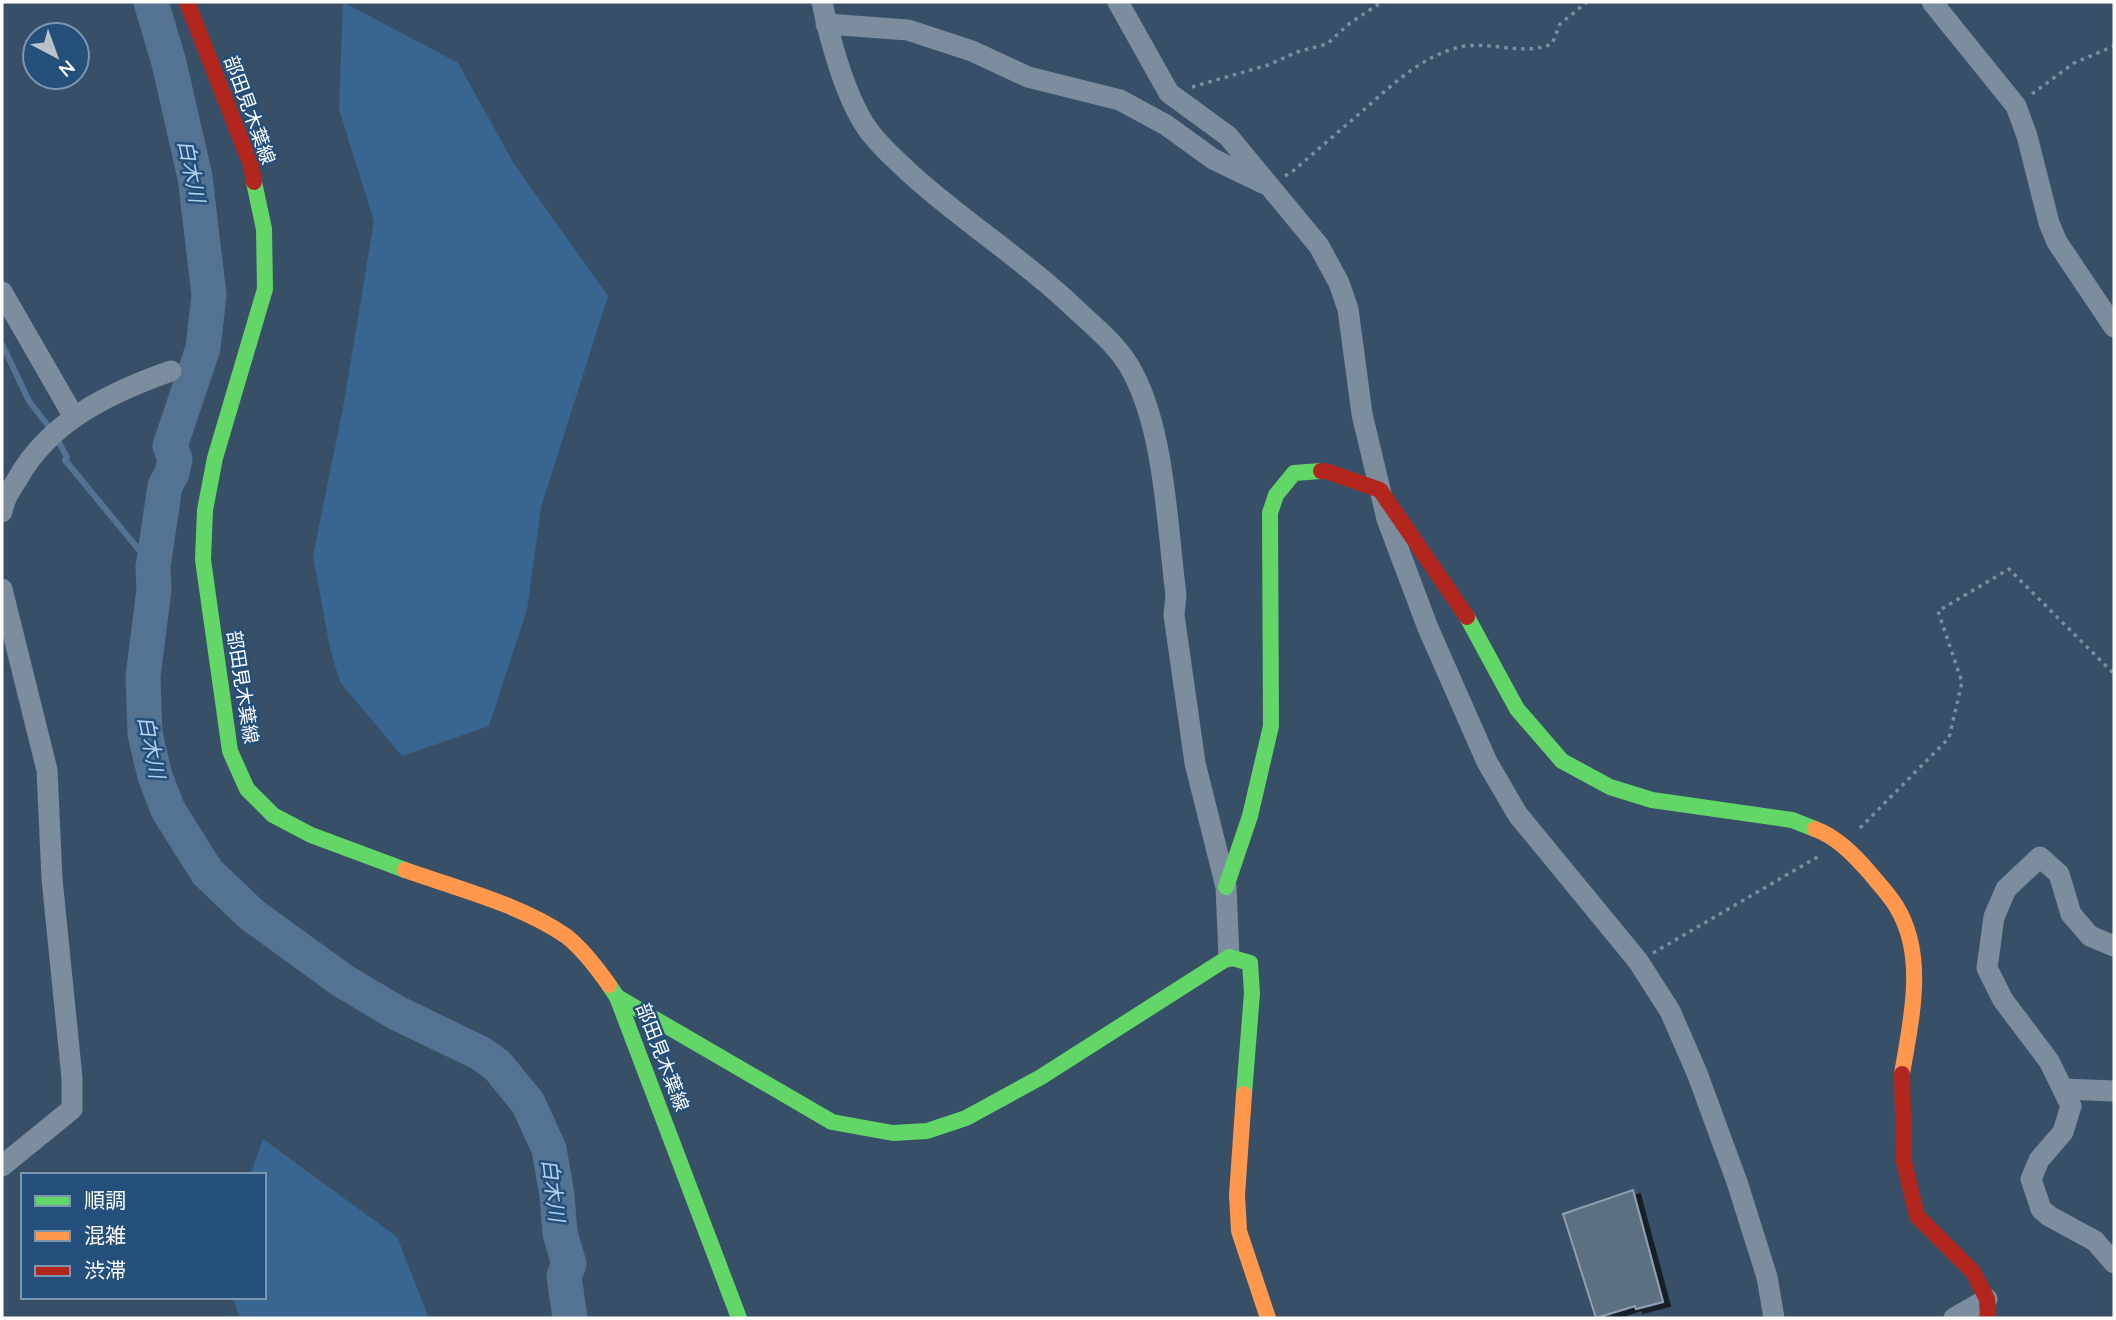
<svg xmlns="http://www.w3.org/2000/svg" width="2116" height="1320" font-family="Quicksand,'Noto Sans JP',sans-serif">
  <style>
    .green { fill: #386691 }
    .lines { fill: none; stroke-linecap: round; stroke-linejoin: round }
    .stream { stroke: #547392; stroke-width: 6 }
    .river { stroke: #547392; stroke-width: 35 }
    .building { fill: #5c6f80; stroke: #909fad; stroke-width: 2; filter: url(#shadow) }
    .path { stroke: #7c8d9e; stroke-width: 3.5; stroke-dasharray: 3.5 5; stroke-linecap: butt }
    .street { stroke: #7c8d9e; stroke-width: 21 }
    .fast { stroke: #63d668; stroke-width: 16 }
    .slow { stroke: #ff974d; stroke-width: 16 }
    .jam { stroke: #b3261e; stroke-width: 16 }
    .labels { text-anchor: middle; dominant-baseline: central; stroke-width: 5; stroke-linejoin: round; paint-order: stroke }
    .street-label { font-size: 19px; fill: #fff; stroke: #24507b }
    .water-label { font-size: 21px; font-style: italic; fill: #b2d1ec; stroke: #24507b }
  </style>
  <defs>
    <filter id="shadow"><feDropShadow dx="7" dy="4" stdDeviation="0" flood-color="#0009"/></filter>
  </defs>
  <rect width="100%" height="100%" fill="#385067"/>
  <g class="green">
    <path d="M343,2L458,63L514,164L608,296L541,507L527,609L489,726L402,756L340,682L330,648L313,556L343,408L374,221L339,109Z"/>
    <path d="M263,1139L397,1237L429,1318H240L233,1297H264V1175H250Z"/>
  </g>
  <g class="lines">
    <path class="stream" d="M2,344L29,401L53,432L67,457L65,460L153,567"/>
    <path class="river" d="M151,2L169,63L195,177L209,295L203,348L170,446L175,459L172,473L165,486L153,567L154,590L143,676L145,734L155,776L168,810L207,872L252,915L343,981L397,1013L480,1053L497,1065L528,1103L549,1149L557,1195L560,1233L569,1264L564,1276L570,1318"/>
  </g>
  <path class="building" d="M1633,1190L1663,1302L1636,1309L1635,1306L1596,1318L1563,1214Z"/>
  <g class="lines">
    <g class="path">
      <path d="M1192,87L1268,65L1297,52L1327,44L1350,23L1382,2"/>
      <path d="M2032,94L2074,63L2114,46"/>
      <path d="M1285,176L1293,171C1315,152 1337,133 1359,114C1388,89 1417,59 1456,48C1488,39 1520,57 1552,44L1560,24L1587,2"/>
      <path d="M1860,828L1949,738L1962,682L1938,611L2009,569L2114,674"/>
      <path d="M1653,953L1819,856"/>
    </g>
    <g class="street">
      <path d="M822,2C829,37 844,91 863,122C875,142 896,160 913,176C963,221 1020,257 1069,303C1091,324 1119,345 1133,373C1165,434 1167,526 1176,595L1174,615L1195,763L1226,887L1229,957"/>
      <path d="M1118,2L1169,93L1228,136L1319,246L1339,283L1348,309L1362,414L1387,519L1428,628L1487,762L1518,815L1638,961L1670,1011L1697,1073L1737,1182L1767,1277L1774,1318"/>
      <path d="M1932,2L2016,106L2027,136L2049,223L2057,242L2114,327"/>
      <path d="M826,24L908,30L972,51L1028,77L1120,100L1166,125L1213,159L1265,184"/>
      <path d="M2,292L74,417"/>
      <path d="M2,512C4,499 11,489 18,478C50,421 111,392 171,371"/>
      <path d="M2,589L47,770L52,879L72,1078V1109L2,1166"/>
      <path d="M2114,946L2090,936L2071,914L2059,874L2040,857L2006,889L1994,917L1987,968L2003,1000L2049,1061L2071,1106L2063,1132L2039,1160L2031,1179L2041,1209L2049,1216L2095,1241L2114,1263"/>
      <path d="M2063,1089L2114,1091"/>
      <path d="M1954,1318L1987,1299"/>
    </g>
    <g class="fast">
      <path d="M254,182L264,229L265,289L215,458L205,510L203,560L230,751L247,789L273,815L311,835L405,870"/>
      <path d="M1467,617L1517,709L1562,761L1610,787L1652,800L1792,820L1815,829"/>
      <path d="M1226,887L1250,816L1271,726L1270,513L1276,495L1294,473L1321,471"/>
      <path d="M609,985L617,997L739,1318"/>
      <path d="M617,997L832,1122L893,1133L927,1131L966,1118L1041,1077L1229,957L1250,963L1252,993L1244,1094"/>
    </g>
    <g class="slow">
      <path d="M1815,829C1837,837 1854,855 1869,872C1878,883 1889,894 1896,906C1927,956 1911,1019 1902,1074"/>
      <path d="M405,870C456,888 522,905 566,936C583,949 597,968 609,985"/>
      <path d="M1244,1094L1237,1195L1239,1231L1268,1318"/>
    </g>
    <g class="jam">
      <path d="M187,2L251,165L254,182"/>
      <path d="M1321,471H1326L1380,490L1467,617"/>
      <path d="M1902,1074L1904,1162L1917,1216L1973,1272L1987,1299L1988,1318"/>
    </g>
  </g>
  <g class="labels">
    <g class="street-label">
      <text transform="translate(250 110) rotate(70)">部田見木葉線</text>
      <text transform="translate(243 687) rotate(81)">部田見木葉線</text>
      <text transform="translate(663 1057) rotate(69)">部田見木葉線</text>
    </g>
    <g class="water-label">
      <text transform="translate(192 171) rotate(79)">白木川</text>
      <text transform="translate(152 747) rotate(79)">白木川</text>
      <text transform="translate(554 1190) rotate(83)">白木川</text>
    </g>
  </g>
  <rect width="2116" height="1320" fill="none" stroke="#ffffff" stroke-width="7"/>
  <rect x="21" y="1173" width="245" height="126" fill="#24507b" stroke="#7c96b0" stroke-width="2"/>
  <rect x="35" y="1196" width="35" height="10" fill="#63d668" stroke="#7c96b0" stroke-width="2"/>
  <text x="84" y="1208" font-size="21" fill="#ffffff">順調</text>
  <rect x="35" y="1231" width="35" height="10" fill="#ff974d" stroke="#7c96b0" stroke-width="2"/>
  <text x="84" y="1243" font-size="21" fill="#ffffff">混雑</text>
  <rect x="35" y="1266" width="35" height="10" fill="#b3261e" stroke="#7c96b0" stroke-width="2"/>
  <text x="84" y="1278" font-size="21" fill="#ffffff">渋滞</text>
  <g transform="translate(56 56) rotate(139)"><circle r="33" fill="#24507b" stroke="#7c96b0" stroke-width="2"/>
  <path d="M0-5L12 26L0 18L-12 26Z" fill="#b9c2ca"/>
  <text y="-10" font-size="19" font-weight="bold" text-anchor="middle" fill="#ffffff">N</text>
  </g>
</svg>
